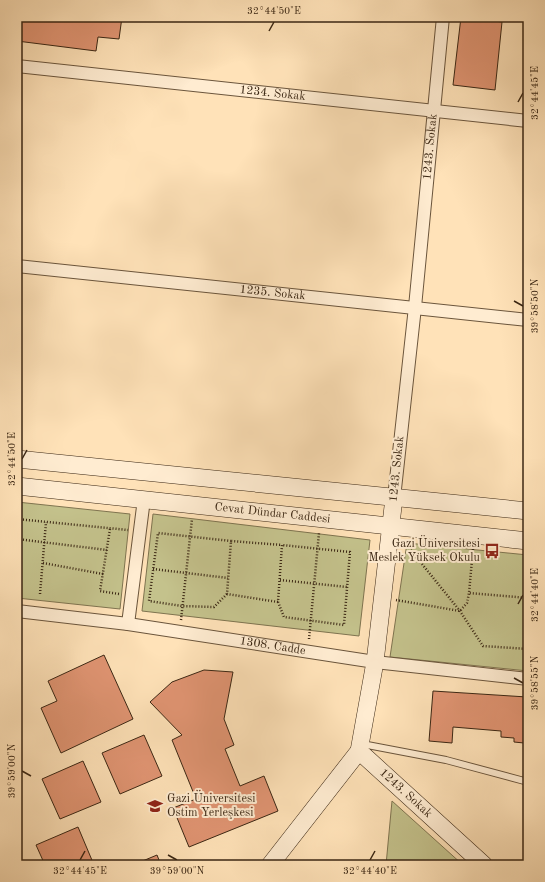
<svg xmlns="http://www.w3.org/2000/svg" width="545" height="882" font-family="'Old Standard TT',serif">
  <style>
    .green { fill: #c4c28c; stroke: #7f7450 }
    .building { fill: #e09472; stroke: #3a2613 }
    .lines { fill: none; stroke-linecap: round; stroke-linejoin: round }
    .lane-casing { stroke: #6b553c; stroke-width: 8 }
    .street-casing { stroke: #6b553c; stroke-width: 14 }
    .secondary-casing { stroke: #3a2613; stroke-width: 18 }
    .path { stroke: #3a2613; stroke-width: 2.5; stroke-dasharray: 1 2; stroke-linecap: butt }
    .lane { stroke: #ffecd1; stroke-width: 6 }
    .street { stroke: #ffecd1; stroke-width: 12 }
    .secondary { stroke: #ffecd1; stroke-width: 17 }
    .ticks { fill: none; stroke: #3a2613; stroke-width: 1.5 }
    .labels { text-anchor: middle; dominant-baseline: central; stroke-width: 4; stroke-linejoin: round; paint-order: stroke }
    .street-label { font-size: 12px; fill: #3a2613; stroke: #ffecd1 }
    .poi-label { font-size: 12px; fill: #3a2613; stroke: #ffecd1; text-anchor: end }
    .neatline { fill: none; stroke: #3a2613; stroke-width: 1.5 }
    .ticks-label { font-size: 10px; text-anchor: middle; fill: #3a2613 }
  </style>
  <rect width="100%" height="100%" fill="#ffe2b8"/>
  <filter id="stains"><feTurbulence type="fractalNoise" baseFrequency=".005" numOctaves="4"/><feColorMatrix values="0 0 0 0 .2 0 0 0 0 .09 0 0 0 0 .02 0 0 0 .5 -.17"/></filter>
  <radialGradient id="worn" r=".72"><stop offset=".6" stop-color="#630" stop-opacity="0"/><stop offset="1" stop-color="#630" stop-opacity=".3"/></radialGradient>
  <g class="green">
    <path d="M17,502L130,514L120,609L17,598Z"/>
    <path d="M153,514L370,540L359,636L142,611Z"/>
    <path d="M407,543L528,555V671L390,657Z"/>
    <path d="M392,801L463,865H386Z"/>
  </g>
  <g class="building">
    <path d="M17,17H122L119,39L98,37L96,51L17,41Z"/>
    <path d="M461,17L502,22L495,90L453,85Z"/>
    <path d="M104,655L133,719L61,753L41,708L57,701L48,681Z"/>
    <path d="M204,670L233,672L224,719L234,745L225,749L240,786L264,776L278,811L189,847L173,808L196,799L172,740L182,735L150,702L172,682Z"/>
    <path d="M433,691L527,697L524,743L514,742V738L501,737V731L453,727L452,743L429,741Z"/>
    <path d="M527,697L528,698V743H524Z"/>
    <path d="M144,735L162,776L120,794L102,753Z"/>
    <path d="M83,761L101,802L60,819L42,779Z"/>
    <path d="M78,827L94,865H45L36,845Z"/>
    <path d="M157,855L161,865H133Z"/>
  </g>
  <g class="lines">
    <defs>
      <path id="lane" d="M362,744L446,760L528,782"/>
      <g id="street">
        <path id="s1" d="M17,66L528,121"/>
        <path id="s2" d="M17,266L528,320"/>
        <path id="s3" d="M394,498L415,307L443,17"/>
        <path id="s4" d="M17,611L128,624L375,662L528,679"/>
        <path d="M128,624L144,499"/>
      </g>
      <g id="secondary">
        <path d="M17,459L528,511"/>
        <path id="s5" d="M17,486L528,541"/>
        <path id="s6" d="M359,751L484,865"/>
        <path d="M270,865L359,751L375,662L394,498"/>
      </g>
    </defs>
    <use href="#lane" class="lane-casing"/>
    <use href="#street" class="street-casing"/>
    <use href="#secondary" class="secondary-casing"/>
    <g class="path">
      <path d="M17,519L128,530"/>
      <path d="M110,529L100,591L119,594"/>
      <path d="M17,539L107,550"/>
      <path d="M405,543L460,611L483,646L528,649"/>
      <path d="M473,549L469,593L528,598"/>
      <path d="M43,563L103,574"/>
      <path d="M153,569L228,578"/>
      <path d="M280,580L347,587"/>
      <path d="M40,594L46,522"/>
      <path d="M227,594L214,607L182,606L149,601L158,533L231,541"/>
      <path d="M396,600L460,611L467,603L469,593"/>
      <path d="M278,602L227,594L231,541L282,545L278,602L284,617L344,625L350,552L282,545"/>
      <path d="M181,620L192,519"/>
      <path d="M309,639L319,533"/>
      <path d="M526,666L528,642"/>
    </g>
    <use href="#lane" class="lane"/>
    <use href="#street" class="street"/>
    <use href="#secondary" class="secondary"/>
  </g>
  <path class="ticks" d="M269,31L274,22M518,102L523,93M514,301L523,306M22,459L27,450M518,604L523,595M514,678L523,683M22,771L31,776M168,855L177,860M80,860L85,851M370,860L375,851"/>
  <defs>
    <symbol id="bus-bare" viewBox="-9 -9 18 18"><path d="M-5-6H5V4H4V6H2V4H-2V6H-4V4H-5ZM-3.5-4V0h7V-4ZM-3.5 1.2v1.5H-2V1.2ZM2 1.2v1.5H3.5V1.2Z" fill="#8f2418" stroke="#ffecd1" stroke-width="2.5" paint-order="stroke"/></symbol>
    <symbol id="university-bare" viewBox="-9 -9 18 18"><path d="M0-5L7-2L0 1L-7-2ZM-4 1L0 2.5L4 1V4Q0 6-4 4Z" fill="#8f2418" stroke="#ffecd1" stroke-width="2.5" paint-order="stroke"/></symbol>
  </defs>
  <g fill-rule="evenodd">
    <use href="#bus-bare" x="481" y="540" width="22" height="22"/>
    <use href="#university-bare" x="144" y="795" width="22" height="22"/>
  </g>
  <g class="labels">
    <g class="street-label">
      <text stroke="none"><textPath href="#s1" startOffset="257">1234. Sokak</textPath></text>
      <text stroke="none"><textPath href="#s3" startOffset="353">1243. Sokak</textPath></text>
      <text stroke="none"><textPath href="#s2" startOffset="257">1235. Sokak</textPath></text>
      <text transform="translate(397 469) rotate(-84)">1243. Sokak</text>
      <text stroke="none"><textPath href="#s5" startOffset="257">Cevat Dündar Caddesi</textPath></text>
      <text stroke="none"><textPath href="#s4" startOffset="258">1308. Cadde</textPath></text>
      <text stroke="none"><textPath href="#s6" startOffset="63">1243. Sokak</textPath></text>
    </g>
    <g class="poi-label">
      <text x="480" y="544">Gazi Üniversitesi<tspan x="480" dy="14">Meslek Yüksek Okulu</tspan></text>
      <text x="167" y="799" text-anchor="start">Gazi Üniversitesi<tspan x="167" dy="14">Ostim Yerleşkesi</tspan></text>
    </g>
  </g>
  <rect width="545" height="882" fill="none" stroke="#ffe2b8" stroke-width="44"/>
  <rect x="22" y="22" width="501" height="838" class="neatline"/>
  <g class="ticks-label">
    <text x="274" y="14">32°44'50"E</text>
    <text transform="translate(534 93) rotate(-90)" y="4">32°44'45"E</text>
    <text transform="translate(534 306) rotate(-90)" y="4">39°58'50"N</text>
    <text transform="translate(11 459) rotate(-90)" y="4">32°44'50"E</text>
    <text transform="translate(534 595) rotate(-90)" y="4">32°44'40"E</text>
    <text transform="translate(534 683) rotate(-90)" y="4">39°58'55"N</text>
    <text transform="translate(11 771) rotate(-90)" y="4">39°59'00"N</text>
    <text x="80" y="874">32°44'45"E</text>
    <text x="177" y="874">39°59'00"N</text>
    <text x="370" y="874">32°44'40"E</text>
  </g>
  <rect width="100%" height="100%" filter="url(#stains)"/>
  <rect width="100%" height="100%" fill="url(#worn)"/>
</svg>
